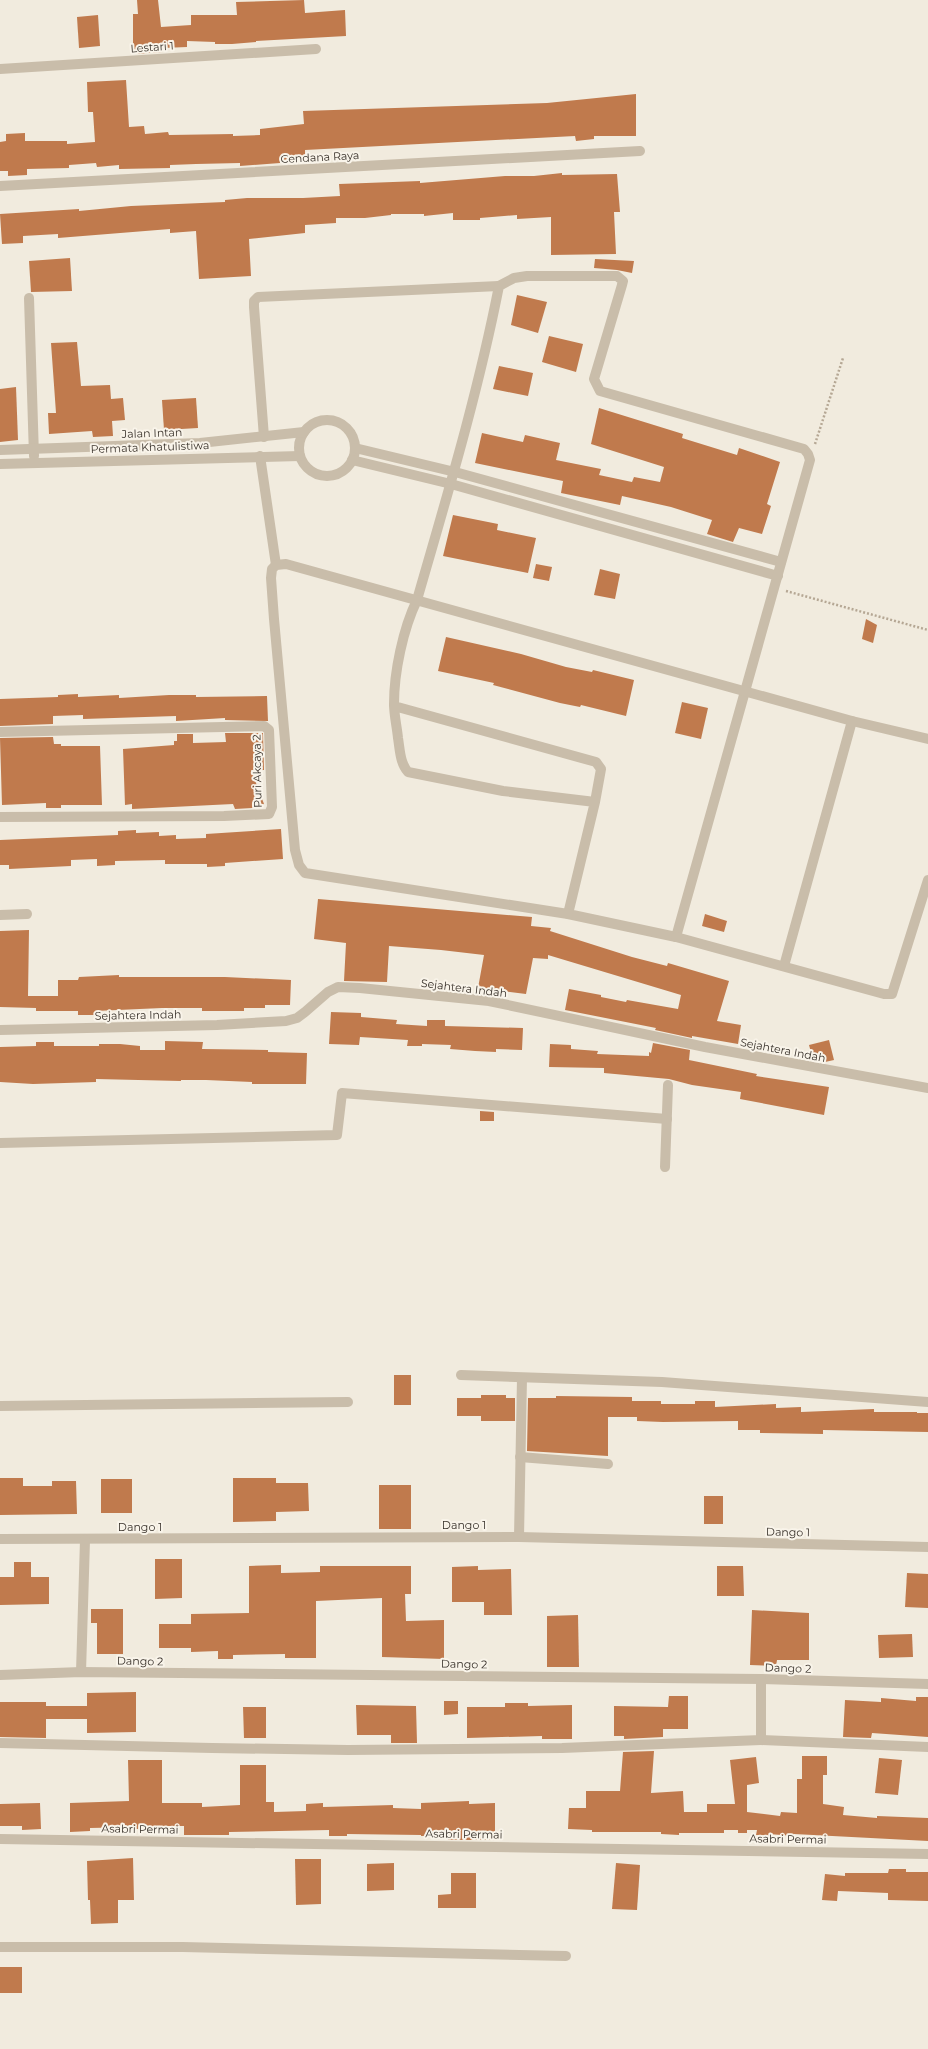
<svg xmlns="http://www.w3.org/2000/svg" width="928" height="2049" font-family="Montserrat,sans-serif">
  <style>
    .building { fill: #c07a4d }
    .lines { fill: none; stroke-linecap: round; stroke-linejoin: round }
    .path { stroke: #b5a794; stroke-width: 2.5; stroke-dasharray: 2 2; stroke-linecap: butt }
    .minor { stroke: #c9bdaa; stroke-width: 10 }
    .labels { text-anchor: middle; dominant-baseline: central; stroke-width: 4; stroke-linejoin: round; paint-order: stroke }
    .street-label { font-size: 11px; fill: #373029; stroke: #f9f4ea }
  </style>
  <rect width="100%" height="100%" fill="#f1ebde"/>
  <g class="building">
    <path d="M137,0H158L161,27L191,25V15H237L236,2L304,0L305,13L345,10L346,36L256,41V42L232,44H215V42L187,41V47L163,48V52L133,54V14H138Z"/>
    <path d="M98,15L100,46L79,48L77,17Z"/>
    <path d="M126,80L129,127L144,126L145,134L168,132L169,135L233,134V136L260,135V129L304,124L303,111L547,103L636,94V136H594V139L576,141L575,136L305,150V158L280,160V163L240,166V163L196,164L170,165V168L119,169V165L97,167L96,163L69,165V168L27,169V175L8,176V171H0V142L6,141V134L25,133V141H67V144L95,142L93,112H88L87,82Z"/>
    <path d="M562,173V175L617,174L620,212H614L616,254L551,255V217L517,219V215L480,218V220H453V213L424,216V214H391V215L365,218H336V223L305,225V233L249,239L251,276L199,279L196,231L170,233V229L58,238V234L23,236V243L2,244L0,214L79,209V211L131,206L225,202V200L247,198H303L340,196L339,184L420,181V183L505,176H534Z"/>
    <path d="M70,258L72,291L31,292L29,261Z"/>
    <path d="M595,259L634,261L632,273L617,270L594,268Z"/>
    <path d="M517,295L547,302L538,333L511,325Z"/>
    <path d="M549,336L583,344L576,372L542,362Z"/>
    <path d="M77,342L81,386L110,385L111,399L123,398L125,420L112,421L113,436L93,437L92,431L49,434L48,413H56L51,343Z"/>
    <path d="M499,366L533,373L528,396L493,389Z"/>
    <path d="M16,387L18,440L0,442V389Z"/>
    <path d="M196,398L198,428L164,430L162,400Z"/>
    <path d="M599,408L683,434L682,438L737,455L739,448L780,462L767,504L771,506L762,534L739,528L733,542L707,534L712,520L671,507L622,496L620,505L561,493L563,481L475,463L482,433L523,442L525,435L560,443L556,460L601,469L599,475L632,482L634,477L660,482L664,467L591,444Z"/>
    <path d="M453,515L498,524L497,530L536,538L528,573L443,556Z"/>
    <path d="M536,564L552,567L549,581L533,578Z"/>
    <path d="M600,569L620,574L615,599L594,595Z"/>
    <path d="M866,619L877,625L873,643L862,639Z"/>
    <path d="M446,637L521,654L566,667L592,672L593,670L634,680L626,716L581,705L580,707L560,703L493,685L494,683L438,671Z"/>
    <path d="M78,694V697L119,695V698L169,695H196V697L267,696L268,721L225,720V718L176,721V716L83,719V715L53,716V724L0,726V699L58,697V695Z"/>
    <path d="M682,702L708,708L701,739L675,733Z"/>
    <path d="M225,733H263L264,770H251L264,804L252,808L235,809L233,804L132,809V804L125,805L123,749L174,745V741H177V734H193V743L226,742Z"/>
    <path d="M53,737L54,744H61V746H100L102,805H61V808H46V803L2,805L0,738Z"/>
    <path d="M281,829L283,859L225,863V866L207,867V864H165V860L115,861V865L97,866V859L71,860V866L9,869V865H0V840L118,835V831L136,830V833L159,832V836L176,835V839L206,838V834Z"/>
    <path d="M318,899L532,917L531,926L551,928L550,931L632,957L667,966L668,963L729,981L717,1021L741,1025L738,1044L692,1036V1038L655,1030L656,1028L565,1010L569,989L601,995V997L626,1002L627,1000L678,1009L681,995L548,955V959L533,958L526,994L478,988L484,955L441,950L389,946L387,982L344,981L346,943L314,939Z"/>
    <path d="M705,914L727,921L724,932L702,926Z"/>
    <path d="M29,930L28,996H58V980H78L79,977L119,975V977H225L291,980L290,1005H265V1008H244V1011H202V1008H162L95,1011V1015H78V1011H36V1008L0,1007V931Z"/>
    <path d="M331,1012L361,1013V1017L397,1020L396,1024L427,1026V1020H445V1026L523,1028L522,1050L496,1049V1052L475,1051L450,1049L451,1045L422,1044V1046H407L408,1040L360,1037L359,1045L329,1044Z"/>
    <path d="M829,1040L834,1060L825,1062L813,1060L809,1045Z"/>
    <path d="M165,1041L203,1042L202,1049L268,1050V1052L307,1053L306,1084H252V1082L206,1080H181V1081L96,1079V1082L33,1084L0,1082V1047L36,1046V1042H54V1046H99V1044H120L140,1046V1050H165Z"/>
    <path d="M653,1043L690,1050L689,1060L757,1074L756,1076L829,1087L824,1115L740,1099L741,1092L692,1085L669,1079L604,1073V1068L549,1067L550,1044L571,1045V1049L598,1051L597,1054L649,1056V1052L651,1053Z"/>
    <path d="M480,1111L494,1112V1121H480Z"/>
    <rect x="394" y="1375" width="17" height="30"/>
    <path d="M481,1395H506V1398H515V1421H481V1416H457V1398H481Z"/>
    <path d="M556,1396L632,1397V1401H661V1404H695V1401H715V1407L776,1404V1408L801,1407V1412L874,1409V1412H917V1413H928V1432L823,1430V1434L760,1433V1430H738V1421L663,1422L637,1421V1417H608V1456L527,1451L528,1398H556Z"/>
    <path d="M0,1478H23V1486H52V1481H76L77,1514L0,1515Z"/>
    <path d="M233,1478H276V1483H308L309,1511L276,1512V1521L233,1522Z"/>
    <rect x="101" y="1479" width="31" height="34"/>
    <rect x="379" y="1485" width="32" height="44"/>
    <rect x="704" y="1496" width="19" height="28"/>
    <path d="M155,1559H182V1598L155,1599Z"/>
    <path d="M14,1562H31V1577H49V1604L0,1605V1577H14Z"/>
    <path d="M281,1565V1573L320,1572V1566H411V1594H405L406,1621L444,1620V1659L382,1657V1598L316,1601V1658H285V1654L233,1655V1659H218V1651L191,1652V1648H159V1624H191V1614L249,1613V1566Z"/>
    <path d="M478,1566V1570L511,1569L512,1615H484V1602H452V1567Z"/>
    <path d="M717,1566H743L744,1596H717Z"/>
    <path d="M907,1573L928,1574V1608L905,1607Z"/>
    <path d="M91,1609H123V1654H97V1623H91Z"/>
    <path d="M752,1610L809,1613V1660H777L776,1666L750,1665Z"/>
    <path d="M578,1615L579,1667H547V1616Z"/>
    <path d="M912,1634L913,1657L879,1658L878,1635Z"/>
    <path d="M136,1692V1732L87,1733V1719H46V1738L0,1737V1702H46V1706H87V1693Z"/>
    <path d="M669,1696H688V1729H663V1737L624,1739V1736H614V1706L668,1707Z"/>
    <path d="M916,1697H928V1737L872,1733L871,1738L843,1737L845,1700L881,1702V1698L916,1701Z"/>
    <path d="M444,1701H458V1714L444,1715Z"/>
    <path d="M505,1703H528V1706L572,1705V1739H542V1736L467,1738V1707H505Z"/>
    <path d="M356,1705L416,1706L417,1743H391V1735H357Z"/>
    <path d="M243,1707H266V1738H244Z"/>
    <path d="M654,1751L651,1793L683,1791L684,1812H707V1804H735L730,1760L756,1757L759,1783L747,1785V1812L780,1816L781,1812L797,1813V1779H802V1756H827V1775H823V1804L844,1807L843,1815L877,1818V1816L928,1818V1841L794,1834V1836L769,1834V1836L756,1835L757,1830H747V1833H738V1830H724V1833H679V1835L661,1834V1832H592V1830L568,1829L569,1808H586V1791H620L623,1752Z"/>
    <path d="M879,1758L902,1760L898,1795L875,1793Z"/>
    <path d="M128,1760H162V1803H202V1807L240,1805V1765H266V1802H274V1812L306,1811V1804L323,1803V1807L393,1805V1808L421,1809V1803L469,1801V1804L495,1803V1840H448V1836H421V1835L347,1834V1836H329V1830L229,1832V1835H184V1826H155V1829H136V1827L90,1828V1831L70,1832V1803L129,1801Z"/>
    <path d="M40,1803L41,1829L22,1830V1826H0V1804Z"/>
    <path d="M133,1858L134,1900H118V1923L91,1924L90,1900H88L87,1861Z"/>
    <path d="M295,1859H321V1904L296,1905Z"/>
    <path d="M394,1863V1890L367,1891V1864Z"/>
    <path d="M616,1863L640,1865L637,1910L612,1909Z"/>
    <path d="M889,1869H906V1872H928V1901L888,1900V1893L838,1891L837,1901L822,1900L825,1874L845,1876V1873H888Z"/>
    <path d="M451,1873H476V1908H438V1895L451,1894Z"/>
    <rect x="0" y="1967" width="22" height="26"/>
  </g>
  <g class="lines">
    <g class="path">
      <path d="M815,444L843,358"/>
      <path d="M786,591L928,630"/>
    </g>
    <g class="minor">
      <path d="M0,69L316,49"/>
      <path d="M0,186L640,151"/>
      <path d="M29,298L34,456"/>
      <circle cx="327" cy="448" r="28"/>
      <path d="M264,437L254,307V301L258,297L499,286"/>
      <path d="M355,448L455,472L781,562"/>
      <path d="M0,450L200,443L304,432"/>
      <path d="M260,456L276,565"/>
      <path d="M352,460L451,484L778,576"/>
      <path d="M0,464L300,456"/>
      <path d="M394,706L596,762L601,769L595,802L568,914L676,937L810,460L808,454L804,449L600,391L594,379L622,285L623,281L617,276H527L514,278L499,286C478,393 447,496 417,600C403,629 394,672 394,704C394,715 397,727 398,738C400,750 400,763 408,772L503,791L595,802"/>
      <path d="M0,732L264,726L269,730L272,807L269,814L224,816L0,817"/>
      <path d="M568,914L305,873L299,865L295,850L274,619L271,578L272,569L276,565L286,564L852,721L928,739"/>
      <path d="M0,915L27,914"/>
      <path d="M676,937L884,994H892L928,880"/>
      <path d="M784,966L852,721"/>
      <path d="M0,1030L217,1025L286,1021L297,1018L305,1012L328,992L338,987L360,988L489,1001L705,1047L928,1088"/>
      <path d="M0,1143L337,1135L342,1093L667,1119"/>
      <path d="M665,1167L668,1085"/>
      <path d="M461,1375L662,1382L928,1402"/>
      <path d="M0,1406L348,1402"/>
      <path d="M520,1457L608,1464"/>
      <path d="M519,1537L522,1378"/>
      <path d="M0,1539L519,1537L928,1547"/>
      <path d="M81,1672L85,1540"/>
      <path d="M0,1675L81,1672L761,1679L928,1684"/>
      <path d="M761,1740L928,1747"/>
      <path d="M0,1743L212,1748L348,1750L562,1748L761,1740V1679"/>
      <path d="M0,1839L928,1854"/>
      <path d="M0,1947H183L566,1956"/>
    </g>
  </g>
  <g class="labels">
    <g class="street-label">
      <text transform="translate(152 47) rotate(-4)">Lestari 1</text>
      <text transform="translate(320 157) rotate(-3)">Cendana Raya</text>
      <text transform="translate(152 433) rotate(-2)">Jalan Intan</text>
      <text transform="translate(150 447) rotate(-2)">Permata Khatulistiwa</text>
      <text transform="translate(257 771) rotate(-91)">Puri Akcaya 2</text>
      <text transform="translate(464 988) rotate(7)">Sejahtera Indah</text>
      <text transform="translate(138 1015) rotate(-1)">Sejahtera Indah</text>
      <text transform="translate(783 1050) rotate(11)">Sejahtera Indah</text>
      <text x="464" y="1525">Dango 1</text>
      <text x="140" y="1527">Dango 1</text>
      <text transform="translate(788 1532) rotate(1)">Dango 1</text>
      <text transform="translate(140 1661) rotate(1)">Dango 2</text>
      <text transform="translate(464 1664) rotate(1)">Dango 2</text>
      <text transform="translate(788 1668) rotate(2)">Dango 2</text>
      <text transform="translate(140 1829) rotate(1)">Asabri Permai</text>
      <text transform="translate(464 1834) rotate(1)">Asabri Permai</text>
      <text transform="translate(788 1839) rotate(1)">Asabri Permai</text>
    </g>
  </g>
</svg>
